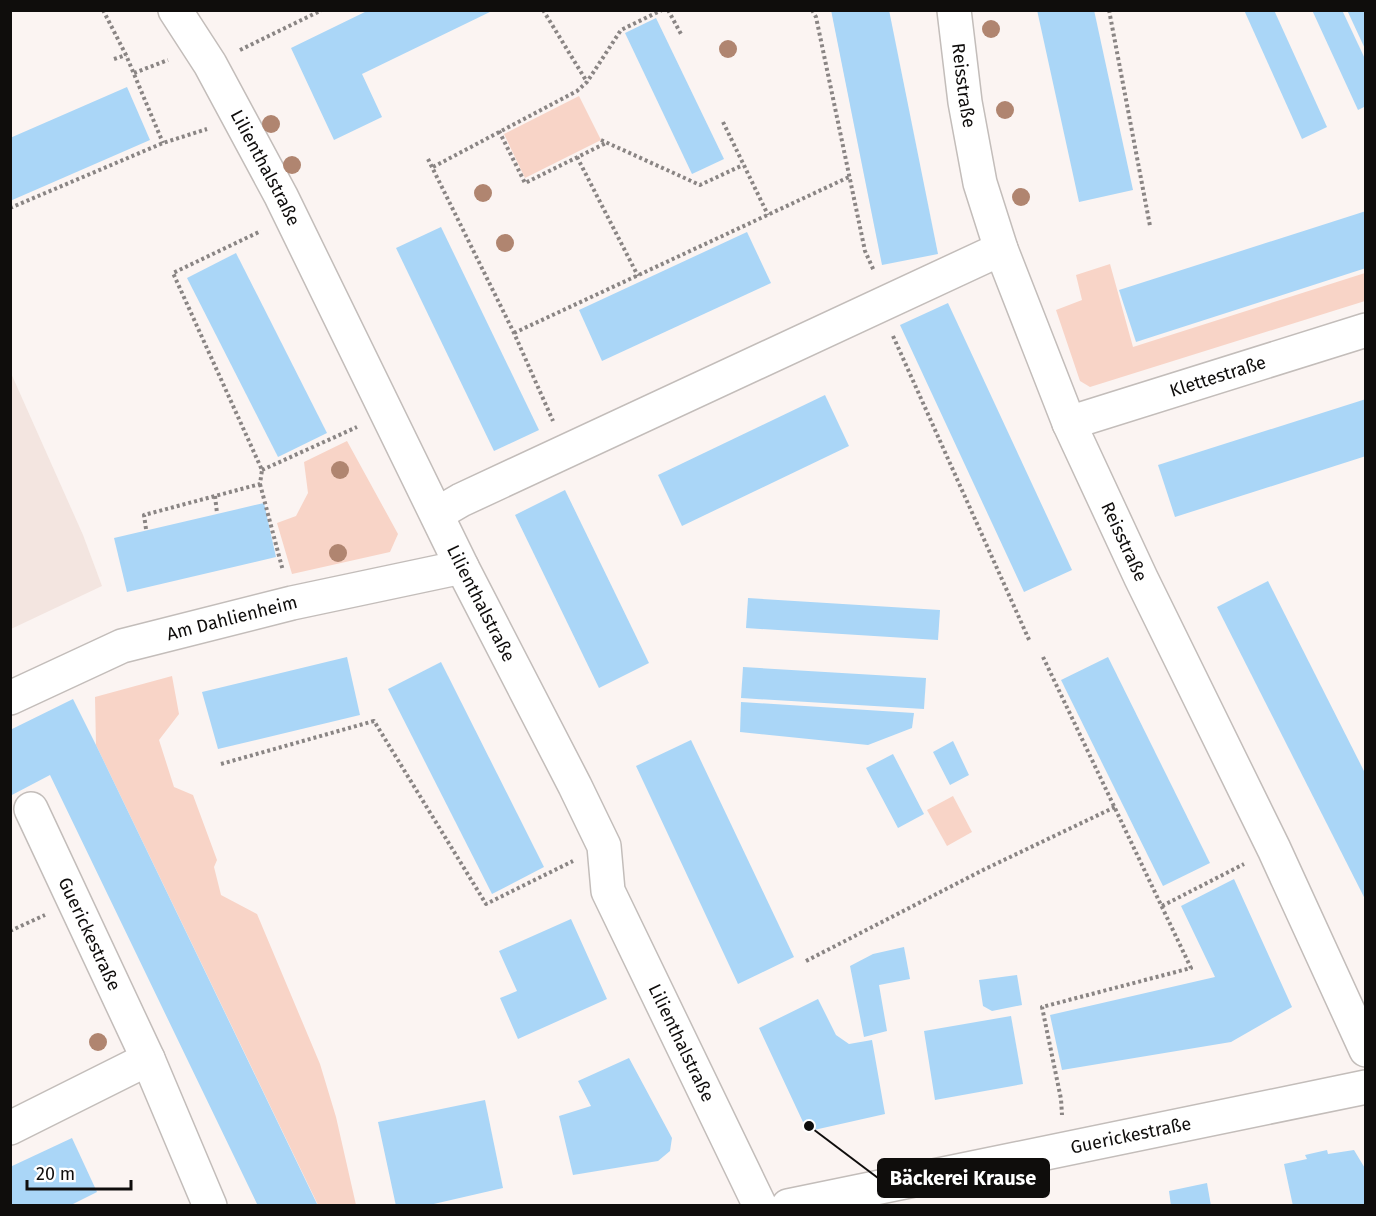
<svg xmlns="http://www.w3.org/2000/svg" width="1376" height="1216" font-family="'Fira Sans',sans-serif">
  <style>
    .built { fill: #f3e5e0 }
    .green { fill: #f8d4c7 }
    .building { fill: #aad6f7 }
    .lines { fill: none; stroke-linecap: round; stroke-linejoin: round }
    .minor-casing { stroke: #c3bdba; stroke-width: 36 }
    .path { stroke: #8a8584; stroke-width: 4; stroke-dasharray: 3 3; stroke-linecap: butt }
    .minor { stroke: #fff; stroke-width: 33 }
    .tree { fill: #b08570 }
    .labels { text-anchor: middle; dominant-baseline: central; stroke-width: 4.5; stroke-linejoin: round; paint-order: stroke }
    .street-label { font-size: 18px; fill: #0f0d0c; stroke: #fff }
    .leader { fill: none; stroke: #0f0d0c; stroke-width: 2 }
    .callout-dot { fill: #0f0d0c; stroke: #fff; stroke-width: 2 }
    .callout { fill: #0f0d0c; stroke: #0f0d0c; stroke-width: 2 }
    .callout-label { font-size: 20px; text-anchor: middle; font-weight: bold; fill: #fff }
  </style>
  <rect width="100%" height="100%" fill="#fbf4f2"/>
  <path class="built" d="M10,371L83,535L102,586L11,629Z"/>
  <g class="green">
    <path d="M579,96L601,140L525,178L504,134Z"/>
    <path d="M1110,264L1133,347L1365,273V301L1090,387L1080,381L1056,310L1082,300L1076,275Z"/>
    <path d="M347,441L398,534L390,552L292,574L277,523L296,516L308,493L304,462Z"/>
    <path d="M172,676L179,714L159,740L174,787L193,795L217,860L214,867L221,895L257,914L320,1064L336,1117L356,1205H318L96,745L95,697Z"/>
    <path d="M953,796L972,832L947,846L927,810Z"/>
  </g>
  <g class="building">
    <path d="M369,10H494L362,74L382,117L334,140L291,48Z"/>
    <path d="M831,10H889L938,254L882,265Z"/>
    <path d="M1037,10H1094L1133,190L1079,202Z"/>
    <path d="M1244,10H1274L1327,127L1302,139Z"/>
    <path d="M1312,10H1342L1366,61V106L1358,110Z"/>
    <path d="M1347,10H1366V51Z"/>
    <path d="M656,18L724,159L692,174L625,33Z"/>
    <path d="M127,87L150,140L10,201V138Z"/>
    <path d="M1366,211V268L1136,342L1119,290Z"/>
    <path d="M441,227L539,430L494,451L396,248Z"/>
    <path d="M747,232L771,283L602,361L579,310Z"/>
    <path d="M236,253L327,433L278,457L187,278Z"/>
    <path d="M948,303L1072,570L1024,592L900,325Z"/>
    <path d="M825,395L849,446L682,526L658,475Z"/>
    <path d="M1366,399V456L1175,517L1158,465Z"/>
    <path d="M565,490L649,663L599,688L515,515Z"/>
    <path d="M264,503L276,557L127,592L114,538Z"/>
    <path d="M1268,581L1366,775V901L1217,607Z"/>
    <path d="M748,598L940,610L938,640L746,628Z"/>
    <path d="M347,657L360,715L218,749L202,692Z"/>
    <path d="M1108,657L1210,863L1163,886L1061,680Z"/>
    <path d="M441,662L544,867L492,894L388,689Z"/>
    <path d="M743,667L926,678L924,709L741,698Z"/>
    <path d="M73,699L96,745L318,1206H258L50,775L10,796V730Z"/>
    <path d="M741,702L914,713L912,728L868,745L740,732Z"/>
    <path d="M691,740L794,957L738,984L636,766Z"/>
    <path d="M953,741L969,775L950,785L933,752Z"/>
    <path d="M893,754L924,814L898,828L866,768Z"/>
    <path d="M1234,879L1292,1007L1231,1042L1062,1070L1050,1015L1215,977L1181,906Z"/>
    <path d="M571,919L607,999L518,1039L500,998L517,991L499,951Z"/>
    <path d="M904,947L910,979L879,985L887,1031L864,1037L850,966L873,954Z"/>
    <path d="M1017,975L1022,1005L992,1011L983,1006L979,980Z"/>
    <path d="M818,999L836,1035L849,1044L872,1040L885,1114L814,1130L803,1122L759,1028Z"/>
    <path d="M1011,1016L1023,1084L935,1100L924,1031Z"/>
    <path d="M629,1058L672,1138L670,1151L658,1161L573,1175L559,1116L591,1106L578,1081Z"/>
    <path d="M485,1100L503,1188L425,1206H396L378,1122Z"/>
    <path d="M72,1138L97,1192L69,1206H10V1167Z"/>
    <path d="M1327,1150L1328,1154L1354,1150L1366,1170V1206H1293L1284,1164L1307,1159L1305,1155Z"/>
    <path d="M1207,1183L1211,1206H1171L1169,1191Z"/>
  </g>
  <g class="lines">
    <defs>
      <g id="minor">
        <path id="s1" d="M175,10L210,64L281,196L462,567L575,786L604,846L608,891L760,1206"/>
        <path id="s2" d="M954,10L965,102L980,183L1001,249L1069,423L1141,578L1274,849L1366,1050"/>
        <path id="s3" d="M1069,423L1366,330"/>
        <path d="M437,514L461,500L1001,249"/>
        <path id="s4" d="M10,698L122,646L292,603L462,567"/>
        <path id="s5" d="M31,809L148,1059L210,1206"/>
        <path d="M10,1128L148,1059"/>
        <path id="s6" d="M788,1206L1366,1087"/>
      </g>
    </defs>
    <use href="#minor" class="minor-casing"/>
    <g class="path">
      <path d="M103,10L126,55L163,143"/>
      <path d="M543,10L587,82"/>
      <path d="M668,10L681,34"/>
      <path d="M812,10L816,17L865,251L874,271"/>
      <path d="M1109,10L1150,226"/>
      <path d="M240,50L322,10"/>
      <path d="M114,59L126,55"/>
      <path d="M134,73L168,60"/>
      <path d="M723,122L768,215"/>
      <path d="M499,131L525,183L606,143"/>
      <path d="M601,140L700,185L743,165"/>
      <path d="M577,157L638,276"/>
      <path d="M428,159L514,333L553,421"/>
      <path d="M433,167L577,91L587,82L621,30L662,10"/>
      <path d="M10,208L163,143L207,129"/>
      <path d="M514,333L849,177"/>
      <path d="M893,336L1030,642"/>
      <path d="M262,470L357,427"/>
      <path d="M260,484L283,571"/>
      <path d="M215,496L217,513"/>
      <path d="M146,529L144,515L260,484L262,470L173,273L261,231"/>
      <path d="M1043,657L1191,968L1042,1007L1061,1099L1062,1115"/>
      <path d="M221,764L374,721L486,904L573,861"/>
      <path d="M1162,906L1244,864"/>
      <path d="M10,931L45,915"/>
      <path d="M806,961L985,869L1115,807"/>
    </g>
    <use href="#minor" class="minor"/>
  </g>
  <g class="tree">
    <circle cx="991" cy="29" r="9"/>
    <circle cx="728" cy="49" r="9"/>
    <circle cx="1005" cy="110" r="9"/>
    <circle cx="271" cy="124" r="9"/>
    <circle cx="292" cy="165" r="9"/>
    <circle cx="483" cy="193" r="9"/>
    <circle cx="1021" cy="197" r="9"/>
    <circle cx="505" cy="243" r="9"/>
    <circle cx="340" cy="470" r="9"/>
    <circle cx="338" cy="553" r="9"/>
    <circle cx="98" cy="1042" r="9"/>
  </g>
  <g class="labels">
    <g class="street-label">
      <text stroke="none"><textPath href="#s2" startOffset="76">Reisstraße</textPath></text>
      <text stroke="none"><textPath href="#s1" startOffset="182">Lilienthalstraße</textPath></text>
      <text stroke="none"><textPath href="#s3" startOffset="156">Klettestraße</textPath></text>
      <text stroke="none"><textPath href="#s2" startOffset="562">Reisstraße</textPath></text>
      <text stroke="none"><textPath href="#s1" startOffset="668">Lilienthalstraße</textPath></text>
      <text stroke="none"><textPath href="#s4" startOffset="237">Am Dahlienheim</textPath></text>
      <text stroke="none"><textPath href="#s5" startOffset="138">Guerickestraße</textPath></text>
      <text stroke="none"><textPath href="#s1" startOffset="1154">Lilienthalstraße</textPath></text>
      <text stroke="none"><textPath href="#s6" startOffset="350">Guerickestraße</textPath></text>
    </g>
  </g>
  <path class="leader" d="M809 1126L878 1178"/>
  <circle class="callout-dot" cx="809" cy="1126" r="6"/>
  <rect class="callout" x="878" y="1159" width="171" height="38" rx="6"/>
  <g class="callout-label">
    <text x="963" y="1185">Bäckerei Krause</text>
  </g>
  <rect width="1376" height="1216" fill="none" stroke="#0f0d0c" stroke-width="24"/>
  <path d="M27 1180v9h104v-9" fill="none" stroke="#0f0d0c" stroke-width="3"/>
  <text x="36" y="1180" font-size="18" fill="#0f0d0c" stroke="#ffffff" stroke-width="4.5" paint-order="stroke">20 m</text>
</svg>
